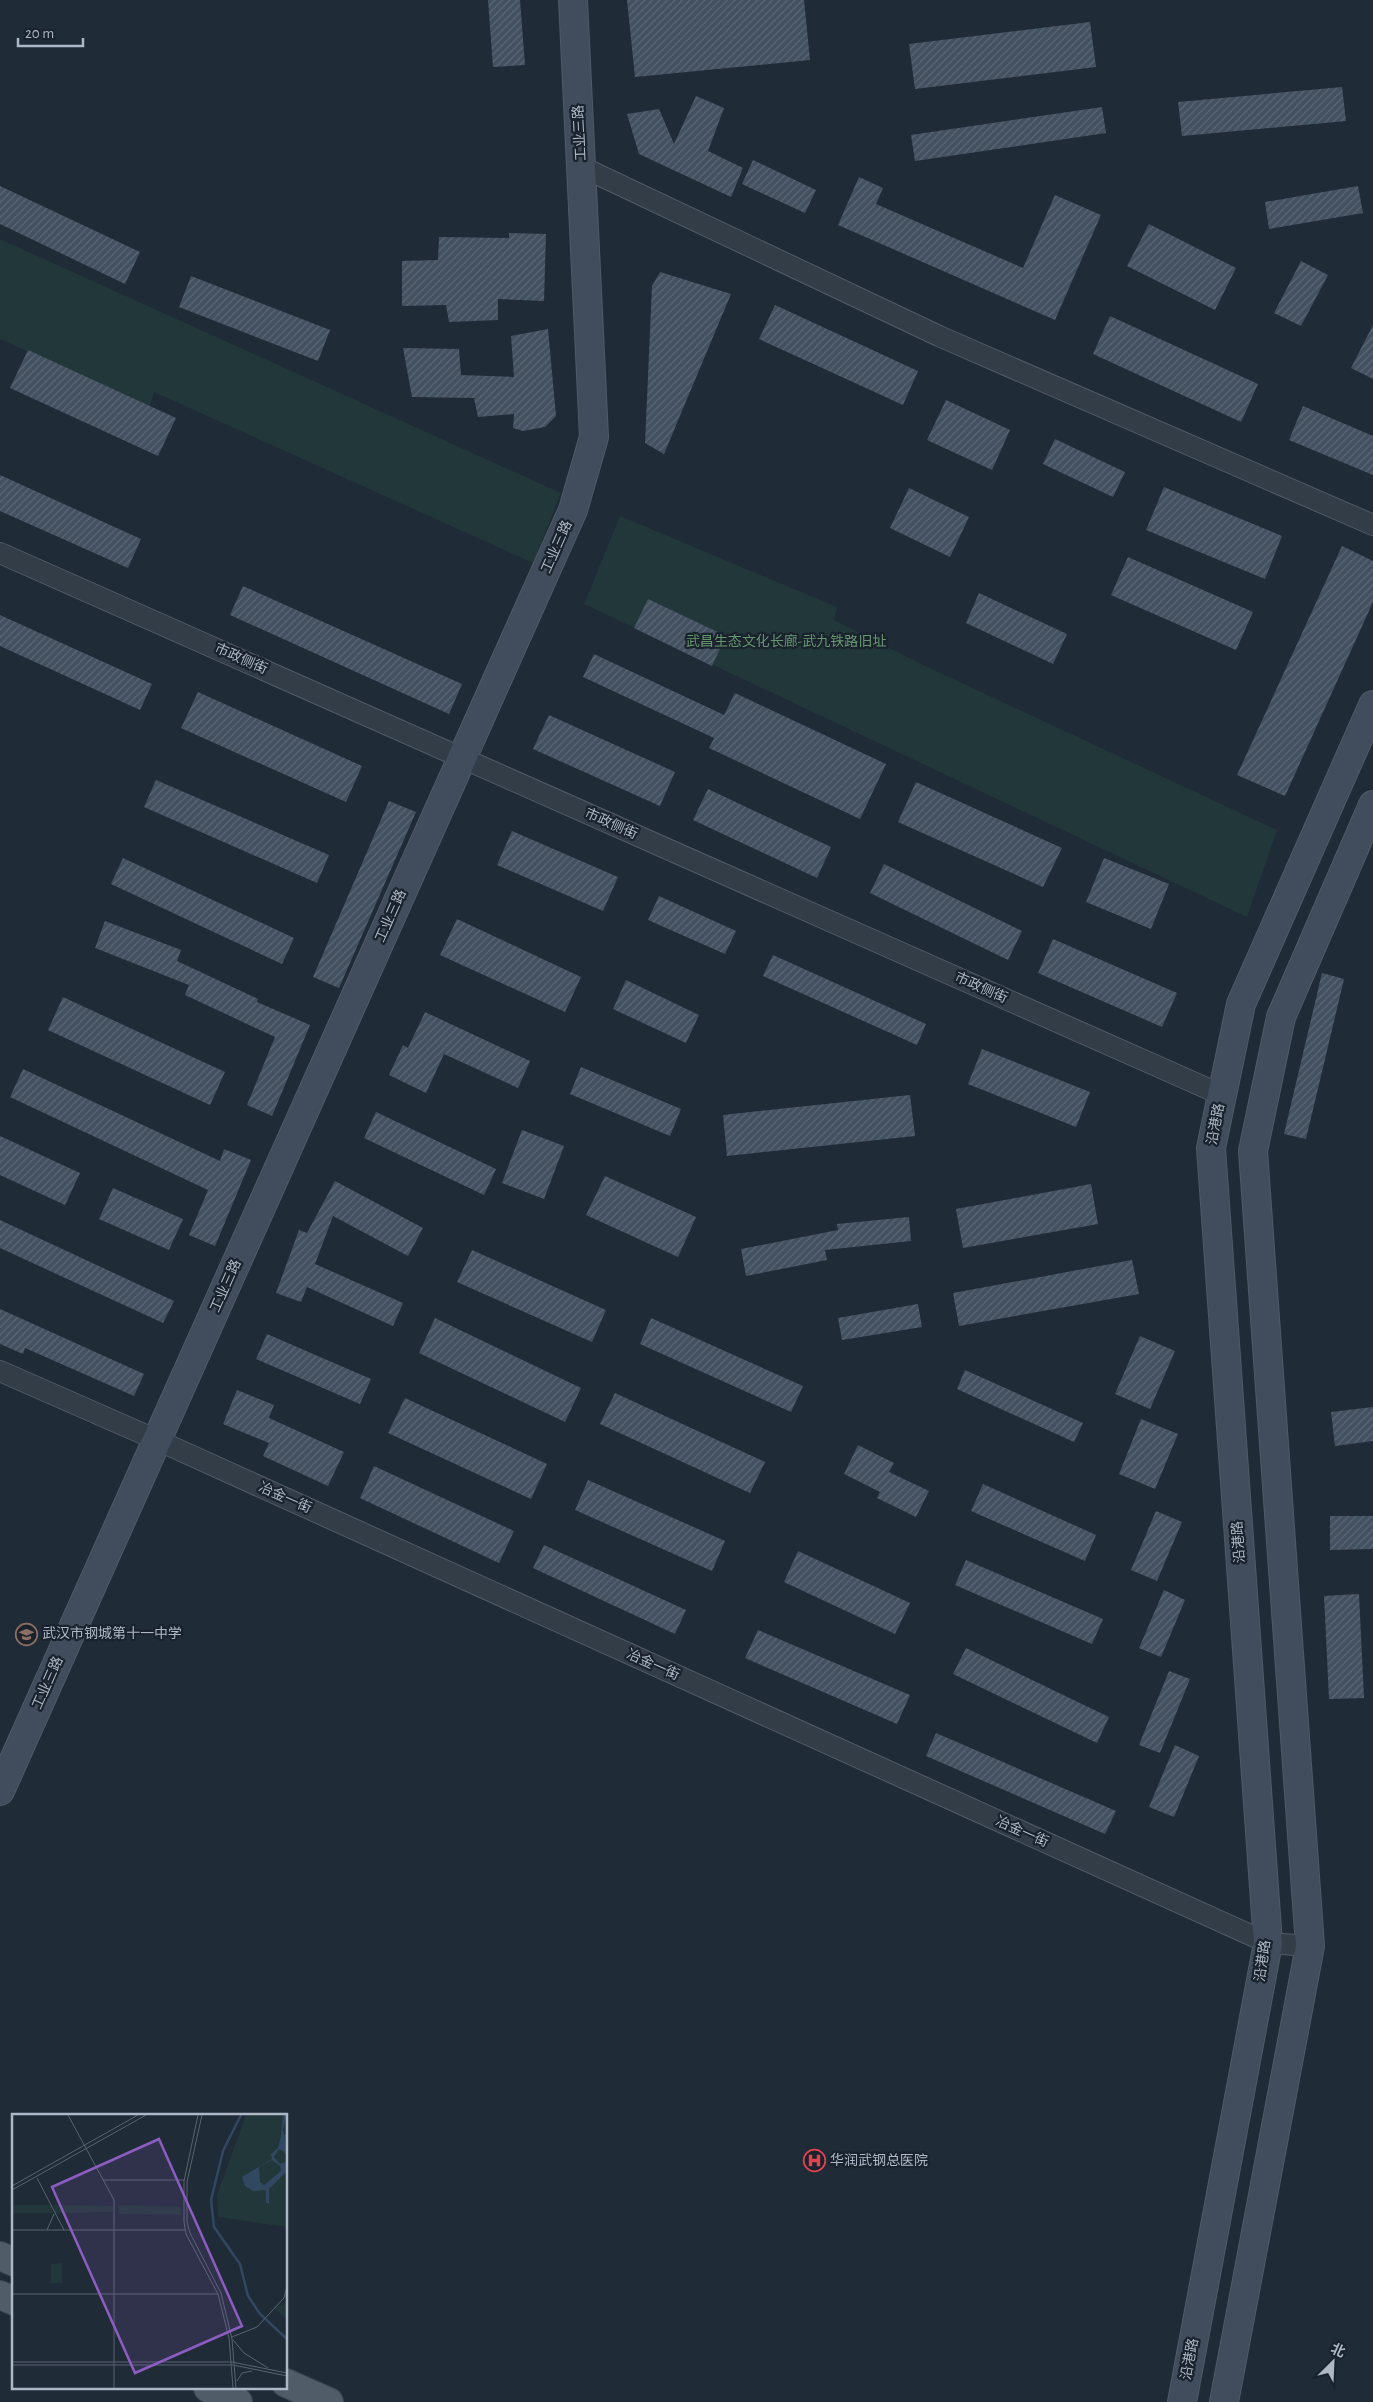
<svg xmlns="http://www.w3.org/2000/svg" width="1373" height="2402" font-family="'Alegreya Sans','Noto Sans SC',sans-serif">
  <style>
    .park { fill: #223739 }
    .building { fill: url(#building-hatch) }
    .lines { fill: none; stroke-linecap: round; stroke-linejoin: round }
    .minor-casing { stroke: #515a66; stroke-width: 22 }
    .secondary-casing { stroke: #515a66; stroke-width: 30 }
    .primary-casing { stroke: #3d4652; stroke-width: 30 }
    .minor { stroke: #333d48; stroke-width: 20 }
    .secondary { stroke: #414c5c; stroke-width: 28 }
    .primary { stroke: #515c69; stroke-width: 28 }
    .labels { text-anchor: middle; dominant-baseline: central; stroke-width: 4.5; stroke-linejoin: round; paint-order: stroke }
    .street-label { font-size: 14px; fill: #adb7c5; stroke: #19222d }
    .park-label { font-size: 14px; fill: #65966e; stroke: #19222d }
    .poi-label { font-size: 14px; fill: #adb7c5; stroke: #19222d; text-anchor: start }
    .inset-river { fill: none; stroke: #324760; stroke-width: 2.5 }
    .inset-road { fill: none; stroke: #586370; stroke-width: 1 }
    .view { fill: #8c5dc1; fill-opacity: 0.15; stroke: #8c5dc1; stroke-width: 2.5 }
    .inset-edge { fill: none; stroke: #adb7c5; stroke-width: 2.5 }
  </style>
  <defs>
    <pattern id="building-hatch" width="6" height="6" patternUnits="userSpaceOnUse" patternTransform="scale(1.25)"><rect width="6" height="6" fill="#425060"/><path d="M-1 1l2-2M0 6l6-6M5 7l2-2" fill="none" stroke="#5b6775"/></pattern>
  </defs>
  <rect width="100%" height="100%" fill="#202b38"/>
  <g class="park">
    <path d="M0,239L561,493L533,563L154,392L150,406L0,339Z"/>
    <path d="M620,516L837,607L834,620L919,663L1277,830L1247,917L584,604Z"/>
  </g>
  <g class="building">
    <path d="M488,0H520L525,65L493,67Z"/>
    <path d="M627,0H804L810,60L635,77Z"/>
    <path d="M1090,22L1096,67L915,89L909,44Z"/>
    <path d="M1342,87L1346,121L1182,136L1178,102Z"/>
    <path d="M696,96L724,108L708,151L743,168L731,197L639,154L627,114L659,109L674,144Z"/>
    <path d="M1102,107L1106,133L915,161L911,135Z"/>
    <path d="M753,160L816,190L805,213L742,184Z"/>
    <path d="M859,177L883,188L876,204L1023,268L1055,195L1101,215L1055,320L838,225Z"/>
    <path d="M0,186L140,252L125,284L0,224Z"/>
    <path d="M1358,186L1363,213L1269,229L1265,202Z"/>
    <path d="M1149,224L1236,268L1215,310L1127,266Z"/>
    <path d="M509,233L546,234L544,301L498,299V320L449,322L446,305L402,306V261L438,260L439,237L509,238Z"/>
    <path d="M1301,261L1328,275L1301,326L1274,313Z"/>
    <path d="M660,272L731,294L664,454L645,443L652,286Z"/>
    <path d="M191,276L330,330L318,361L179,307Z"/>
    <path d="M775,305L918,371L903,405L759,339Z"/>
    <path d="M1110,316L1258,384L1241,422L1093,354Z"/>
    <path d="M1373,325V379L1351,368Z"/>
    <path d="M548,329L556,416L545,427L523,431L513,428L514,414L478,417L474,398L412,397L403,348L459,349L461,375L514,377L511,336Z"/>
    <path d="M28,350L176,418L158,456L10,388Z"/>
    <path d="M946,400L1010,430L992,470L927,440Z"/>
    <path d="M1303,406L1373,436V475L1289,440Z"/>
    <path d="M1055,439L1125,472L1113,497L1043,464Z"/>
    <path d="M0,475L141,539L128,568L0,511Z"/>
    <path d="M1164,487L1282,536L1265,579L1146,530Z"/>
    <path d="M909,488L969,517L950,557L890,528Z"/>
    <path d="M1342,546L1373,561V602L1285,796L1237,775Z"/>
    <path d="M1128,557L1253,612L1236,650L1111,595Z"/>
    <path d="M243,586L462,684L449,714L230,615Z"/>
    <path d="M979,593L1067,634L1053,664L966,623Z"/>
    <path d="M648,599L726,636L712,666L634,628Z"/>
    <path d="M0,615L152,684L140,710L0,646Z"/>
    <path d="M594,654L724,715L735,693L886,764L860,819L709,748L714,738L583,677Z"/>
    <path d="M198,692L362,766L346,802L181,728Z"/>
    <path d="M549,715L675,772L660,806L533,749Z"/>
    <path d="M156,780L329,855L317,883L144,807Z"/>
    <path d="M916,782L1062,848L1043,887L898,822Z"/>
    <path d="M708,789L831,847L817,878L693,820Z"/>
    <path d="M389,801L416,812L339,988L313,977Z"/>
    <path d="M512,831L618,877L603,911L497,865Z"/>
    <path d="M123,858L294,938L282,964L111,884Z"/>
    <path d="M1104,858L1169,884L1151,929L1086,902Z"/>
    <path d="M884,864L1022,931L1008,960L870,893Z"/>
    <path d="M659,896L736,931L725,954L648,920Z"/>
    <path d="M457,919L581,977L565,1012L440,955Z"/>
    <path d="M105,921L181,950L177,961L258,999L257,1002L310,1025L272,1116L247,1105L275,1037L185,995L189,985L95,948Z"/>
    <path d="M1053,939L1177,993L1162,1027L1038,973Z"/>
    <path d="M773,955L926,1024L917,1045L763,976Z"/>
    <path d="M1322,973L1344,979L1306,1139L1284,1134Z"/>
    <path d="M626,980L699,1015L686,1043L613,1009Z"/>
    <path d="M63,997L225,1072L210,1105L48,1030Z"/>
    <path d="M425,1012L530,1061L518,1088L444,1054L426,1093L389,1075L403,1045L408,1048Z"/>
    <path d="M982,1049L1090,1092L1076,1127L968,1084Z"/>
    <path d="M581,1067L681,1109L670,1136L570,1094Z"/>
    <path d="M23,1069L220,1161L224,1149L251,1160L215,1246L189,1235L208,1190L10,1097Z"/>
    <path d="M910,1095L915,1136L727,1156L723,1115Z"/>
    <path d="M376,1112L496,1169L484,1195L364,1138Z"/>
    <path d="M522,1130L564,1146L544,1199L502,1183Z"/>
    <path d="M0,1136L80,1173L65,1205L0,1175Z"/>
    <path d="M605,1176L696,1217L678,1257L586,1215Z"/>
    <path d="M335,1181L423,1228L408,1256L333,1216L315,1264L403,1303L393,1326L307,1287L301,1302L276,1293L299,1230L307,1233Z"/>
    <path d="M1091,1184L1098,1224L963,1248L956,1209Z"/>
    <path d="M113,1188L183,1219L169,1250L99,1219Z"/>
    <path d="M909,1217L911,1241L825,1250L827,1260L746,1276L741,1249L838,1230L837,1224Z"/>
    <path d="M0,1220L174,1301L163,1323L0,1248Z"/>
    <path d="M472,1250L606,1310L592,1342L457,1282Z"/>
    <path d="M1132,1260L1139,1294L959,1326L953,1293Z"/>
    <path d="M918,1304L922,1327L842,1340L838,1318Z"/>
    <path d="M0,1309L144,1374L134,1396L25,1348L23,1354L0,1344Z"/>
    <path d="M435,1318L581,1388L565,1422L419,1353Z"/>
    <path d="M651,1318L803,1386L791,1412L640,1344Z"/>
    <path d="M267,1334L371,1379L360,1404L256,1359Z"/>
    <path d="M1140,1336L1175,1351L1150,1409L1115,1394Z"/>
    <path d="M965,1370L1083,1423L1074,1442L957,1389Z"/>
    <path d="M237,1390L274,1405L269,1418L344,1452L328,1486L263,1456L269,1443L223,1424Z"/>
    <path d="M615,1393L765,1462L750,1493L600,1424Z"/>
    <path d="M405,1398L547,1464L531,1499L388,1433Z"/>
    <path d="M1373,1407V1441L1335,1446L1331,1412Z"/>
    <path d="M1141,1419L1178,1434L1155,1489L1119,1474Z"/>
    <path d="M858,1445L894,1463L889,1472L929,1491L916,1517L877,1498L880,1492L844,1474Z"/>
    <path d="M374,1466L514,1531L499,1563L360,1498Z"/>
    <path d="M588,1480L725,1541L712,1571L575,1510Z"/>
    <path d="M983,1484L1096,1535L1085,1561L971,1511Z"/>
    <path d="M1156,1511L1182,1522L1157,1581L1131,1570Z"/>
    <path d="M1330,1516H1373V1549L1330,1550Z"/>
    <path d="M544,1545L686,1610L675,1634L533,1568Z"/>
    <path d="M798,1551L910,1603L895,1634L784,1582Z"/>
    <path d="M966,1560L1103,1619L1092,1644L955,1585Z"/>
    <path d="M1164,1590L1185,1600L1161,1657L1139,1648Z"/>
    <path d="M1359,1594L1364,1698L1329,1699L1324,1596Z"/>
    <path d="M758,1630L910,1695L897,1724L745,1658Z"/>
    <path d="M966,1648L1109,1717L1097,1743L953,1674Z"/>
    <path d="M1169,1671L1190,1679L1160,1753L1139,1745Z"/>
    <path d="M936,1733L1116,1811L1105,1834L926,1756Z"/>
    <path d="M1175,1745L1199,1756L1174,1817L1149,1807Z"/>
  </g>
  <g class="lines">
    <defs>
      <g id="minor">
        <path d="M582,167L939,336L1373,525"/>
        <path d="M0,553L1222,1095"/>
        <path d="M0,1371L157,1440L1268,1943L1310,1946"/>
      </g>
      <g id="secondary">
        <path d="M0,1791L573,510L594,437L573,0"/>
        <path d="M1182,2402L1268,1943L1211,1148L1241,1004L1373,705"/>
        <path d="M1224,2402L1310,1946L1253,1151L1281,1017L1373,805"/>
      </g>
      <g id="primary">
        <path d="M0,2256L14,2262"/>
        <path d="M0,2295L14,2301"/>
        <path d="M286,2383L329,2402"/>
        <path d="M208,2388L238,2402"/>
      </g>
    </defs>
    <use href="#minor" class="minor-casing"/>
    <use href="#secondary" class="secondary-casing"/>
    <use href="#primary" class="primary-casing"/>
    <use href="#minor" class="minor"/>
    <use href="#secondary" class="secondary"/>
    <use href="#primary" class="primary"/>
  </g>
  <defs>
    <symbol id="school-ring" viewBox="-11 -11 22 22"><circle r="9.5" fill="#19222d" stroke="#8d6e63" stroke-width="1.5"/><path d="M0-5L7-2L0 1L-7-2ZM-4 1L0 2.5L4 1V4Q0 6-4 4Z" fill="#8d6e63"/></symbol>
    <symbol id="hospital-ring" viewBox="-11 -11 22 22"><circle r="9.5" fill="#19222d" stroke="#e0444e" stroke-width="1.5"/><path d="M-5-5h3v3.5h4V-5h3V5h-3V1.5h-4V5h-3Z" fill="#e0444e"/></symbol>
  </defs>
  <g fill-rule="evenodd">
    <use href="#school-ring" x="14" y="1622" width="25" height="25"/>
    <use href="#hospital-ring" x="802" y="2148" width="25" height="25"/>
  </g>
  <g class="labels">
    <g class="street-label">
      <text transform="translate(580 133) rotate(-93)">工业三路</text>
      <text transform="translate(557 547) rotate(-66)">工业三路</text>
      <text transform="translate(241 659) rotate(24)">市政侧街</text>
      <text transform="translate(611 824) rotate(24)">市政侧街</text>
      <text transform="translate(391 916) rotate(-66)">工业三路</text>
      <text transform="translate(981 988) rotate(24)">市政侧街</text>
      <text transform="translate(1216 1124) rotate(-79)">沿港路</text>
      <text transform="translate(226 1286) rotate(-66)">工业三路</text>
      <text transform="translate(285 1498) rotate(24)">冶金一街</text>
      <text transform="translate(1239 1542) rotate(-94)">沿港路</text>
      <text transform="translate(653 1665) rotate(24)">冶金一街</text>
      <text transform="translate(48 1683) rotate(-66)">工业三路</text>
      <text transform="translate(1022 1832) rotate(24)">冶金一街</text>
      <text transform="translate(1263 1961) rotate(-82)">沿港路</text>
      <text transform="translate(1190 2359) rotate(-79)">沿港路</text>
    </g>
    <g class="park-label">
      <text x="786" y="642">武昌生态文化长廊-武九铁路旧址</text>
    </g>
    <g class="poi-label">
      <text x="42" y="1634">武汉市钢城第十一中学</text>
      <text x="830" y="2161">华润武钢总医院</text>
    </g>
  </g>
  <g transform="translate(12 2114)">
    <rect width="275" height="275" fill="#202b38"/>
    <path d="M275,188V206L262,194Z" fill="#223739"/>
    <path d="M234,1H275V113L206,103L205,81ZM0,91H39L41,99H0ZM42,91L101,92V98L43,99ZM106,91L168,93L169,101L107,100ZM50,149V169H39V150Z" fill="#223739"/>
    <path d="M271,1H275L271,16L272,21L275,20V40L267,35L262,43L268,50L275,47V57L257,75V89H254V76L241,77L233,72L230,63L260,45L259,40L266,34L269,22ZM260,46L268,52L269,57L252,71L248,68L247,53Z" fill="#324760" fill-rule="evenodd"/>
    <path class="inset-river" d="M229,1L211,37L199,86L202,113L228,150L236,182L248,200L275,225"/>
    <path class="inset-road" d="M56,1L102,86V274M186,1L172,67V108L174,120L206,180L217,224L221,274M190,1L175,68V108L178,119L209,179L220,225L224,274M25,64L52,116M91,66H172M0,72L126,1M0,76L134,1M0,116H173M35,116L42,100M0,180H206M220,223L245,213L272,184L274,176M221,226L232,239L256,254M0,248H220L275,259M0,251H221L275,262M225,267L230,259L240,257"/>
    <path class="view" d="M147,25L230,212L123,259L40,73Z"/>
    <rect width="275" height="275" class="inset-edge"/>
  </g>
  <g transform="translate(1333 2362) rotate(24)" stroke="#19222d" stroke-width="4" paint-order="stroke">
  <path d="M0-4L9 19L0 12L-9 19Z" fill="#adb7c5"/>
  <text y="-8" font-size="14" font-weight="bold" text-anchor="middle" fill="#adb7c5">北</text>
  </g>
  <path d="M18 38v8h65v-8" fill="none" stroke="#adb7c5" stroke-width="2.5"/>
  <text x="25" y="38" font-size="15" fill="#adb7c5" stroke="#19222d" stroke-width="4" paint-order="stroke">20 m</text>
</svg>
